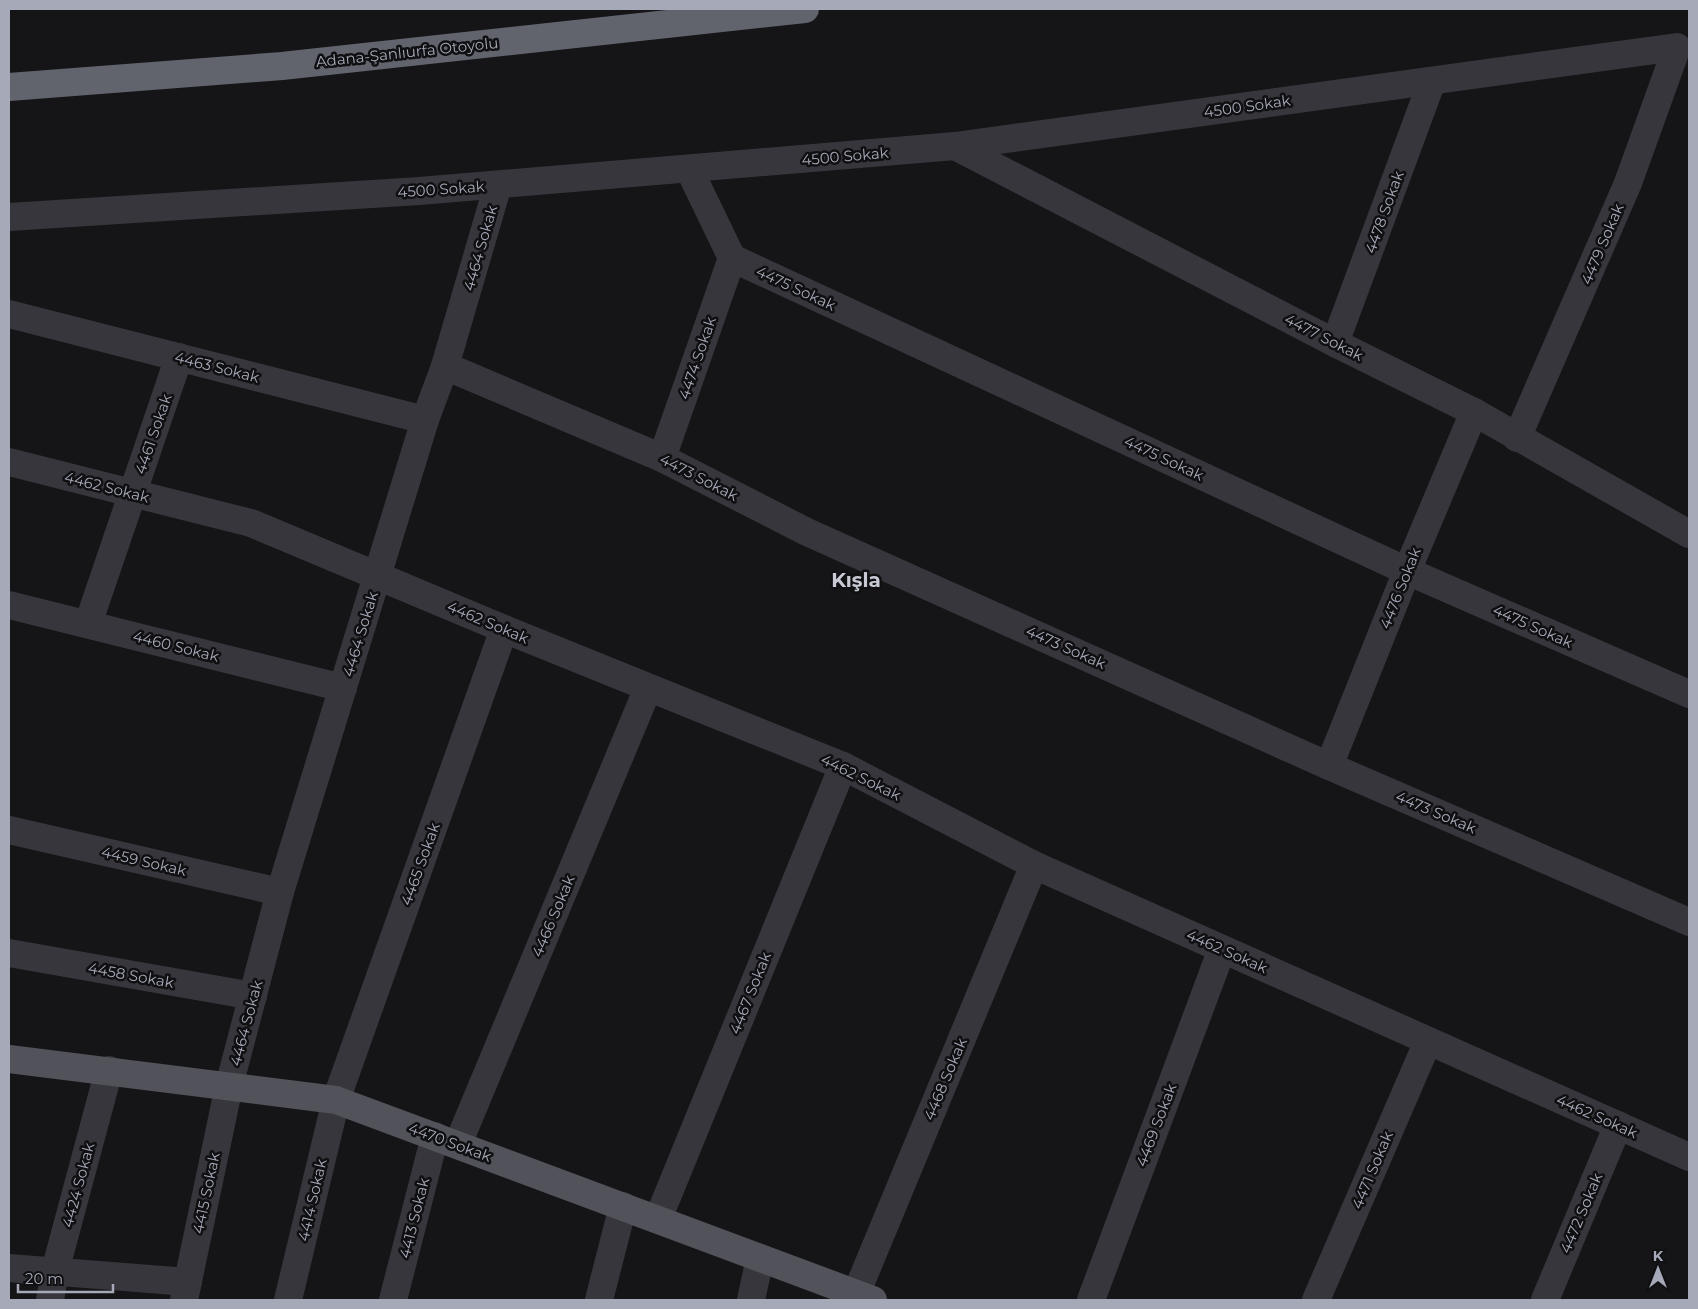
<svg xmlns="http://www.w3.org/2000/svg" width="1698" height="1309" font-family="Montserrat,sans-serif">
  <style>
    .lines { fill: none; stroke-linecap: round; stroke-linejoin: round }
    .minor { stroke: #36363c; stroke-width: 28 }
    .major { stroke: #52525b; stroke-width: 28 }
    .highway { stroke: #61636d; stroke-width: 28 }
    .labels { text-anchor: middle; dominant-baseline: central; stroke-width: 5; stroke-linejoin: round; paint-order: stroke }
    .street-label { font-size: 15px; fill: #a6a9b8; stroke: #101012 }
    .district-label { font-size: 20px; font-weight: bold; fill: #c7c9d4; stroke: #101012 }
  </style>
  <rect width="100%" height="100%" fill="#151517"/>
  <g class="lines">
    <g class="minor">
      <path d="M955,146L1335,343L1474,412L1689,534"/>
      <path d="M689,169L732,258L1407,571L1689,694"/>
      <path d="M9,217L419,191L955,146L1677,47L1628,183L1517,438"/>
      <path d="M9,314L425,420"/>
      <path d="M1335,343L1432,81"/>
      <path d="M445,366L662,458L807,532L1329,766L1689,922"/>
      <path d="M662,458L732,258"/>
      <path d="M9,462L251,523L504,629L843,766L1034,865L1689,1157"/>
      <path d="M9,605L343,688"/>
      <path d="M88,624L179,357"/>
      <path d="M1329,766L1407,571L1474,412"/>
      <path d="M9,830L280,892"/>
      <path d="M9,953L253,996"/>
      <path d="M458,1144L648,688"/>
      <path d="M658,1219L843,766"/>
      <path d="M9,1268L188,1282"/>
      <path d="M856,1294L1034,865"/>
      <path d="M50,1300L55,1271L109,1070"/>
      <path d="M184,1300L229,1086L280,892L425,420L445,366L498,185"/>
      <path d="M288,1300L336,1100L504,629"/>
      <path d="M393,1300L435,1136"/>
      <path d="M599,1300L623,1206"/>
      <path d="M751,1300L760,1258"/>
      <path d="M1091,1300L1222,949"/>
      <path d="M1316,1300L1428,1041"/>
      <path d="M1545,1300L1618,1125"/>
    </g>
    <path class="major" d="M9,1059L336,1100L873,1300"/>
    <path class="highway" d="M9,87L282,66L805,9"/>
  </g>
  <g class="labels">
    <g class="street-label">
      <text transform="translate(407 52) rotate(-6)">Adana-Şanlıurfa Otoyolu</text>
      <text transform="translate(1247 106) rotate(-8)">4500 Sokak</text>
      <text transform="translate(845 156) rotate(-5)">4500 Sokak</text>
      <text transform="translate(441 189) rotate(-4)">4500 Sokak</text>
      <text transform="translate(1384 212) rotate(-70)">4478 Sokak</text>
      <text transform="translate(1602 244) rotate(-67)">4479 Sokak</text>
      <text transform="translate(480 248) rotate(-74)">4464 Sokak</text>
      <text transform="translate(796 288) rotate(25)">4475 Sokak</text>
      <text transform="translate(1324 337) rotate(27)">4477 Sokak</text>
      <text transform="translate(697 358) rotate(-71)">4474 Sokak</text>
      <text transform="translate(217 367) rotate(14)">4463 Sokak</text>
      <text transform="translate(153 434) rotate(-71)">4461 Sokak</text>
      <text transform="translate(1164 458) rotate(25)">4475 Sokak</text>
      <text transform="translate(699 477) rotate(27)">4473 Sokak</text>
      <text transform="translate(107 487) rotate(14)">4462 Sokak</text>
      <text transform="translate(1400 588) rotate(-68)">4476 Sokak</text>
      <text transform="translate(488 622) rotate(23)">4462 Sokak</text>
      <text transform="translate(1533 626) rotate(24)">4475 Sokak</text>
      <text transform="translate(360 634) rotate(-73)">4464 Sokak</text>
      <text transform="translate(176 646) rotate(14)">4460 Sokak</text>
      <text transform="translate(1066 647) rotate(24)">4473 Sokak</text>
      <text transform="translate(861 777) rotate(26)">4462 Sokak</text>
      <text transform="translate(1436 812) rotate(23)">4473 Sokak</text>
      <text transform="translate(144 861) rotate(13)">4459 Sokak</text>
      <text transform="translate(420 864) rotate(-70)">4465 Sokak</text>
      <text transform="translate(553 916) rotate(-67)">4466 Sokak</text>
      <text transform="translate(1227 951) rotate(24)">4462 Sokak</text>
      <text transform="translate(131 975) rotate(10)">4458 Sokak</text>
      <text transform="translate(750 993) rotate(-68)">4467 Sokak</text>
      <text transform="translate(246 1023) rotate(-75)">4464 Sokak</text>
      <text transform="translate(945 1079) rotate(-67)">4468 Sokak</text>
      <text transform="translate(1597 1116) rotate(24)">4462 Sokak</text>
      <text transform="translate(1156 1125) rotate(-69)">4469 Sokak</text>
      <text transform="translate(450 1142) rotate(20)">4470 Sokak</text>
      <text transform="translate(1372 1170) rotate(-67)">4471 Sokak</text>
      <text transform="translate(78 1185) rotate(-75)">4424 Sokak</text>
      <text transform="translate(206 1193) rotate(-78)">4415 Sokak</text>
      <text transform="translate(312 1200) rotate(-77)">4414 Sokak</text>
      <text transform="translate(1581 1213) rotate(-67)">4472 Sokak</text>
      <text transform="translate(414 1218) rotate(-76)">4413 Sokak</text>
    </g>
    <g class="district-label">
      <text x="856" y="580">Kışla</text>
    </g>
  </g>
  <rect width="1698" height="1309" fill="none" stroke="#a6a9b8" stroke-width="20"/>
  <g transform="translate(1658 1269)" stroke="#101012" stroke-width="4" paint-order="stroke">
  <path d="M0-4L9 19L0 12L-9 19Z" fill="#a6a9b8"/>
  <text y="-8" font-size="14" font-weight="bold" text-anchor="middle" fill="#a6a9b8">K</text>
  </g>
  <path d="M18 1284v8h95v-8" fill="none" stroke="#a6a9b8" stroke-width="2.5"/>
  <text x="25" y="1284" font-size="15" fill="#a6a9b8" stroke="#101012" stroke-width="4" paint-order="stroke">20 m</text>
</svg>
